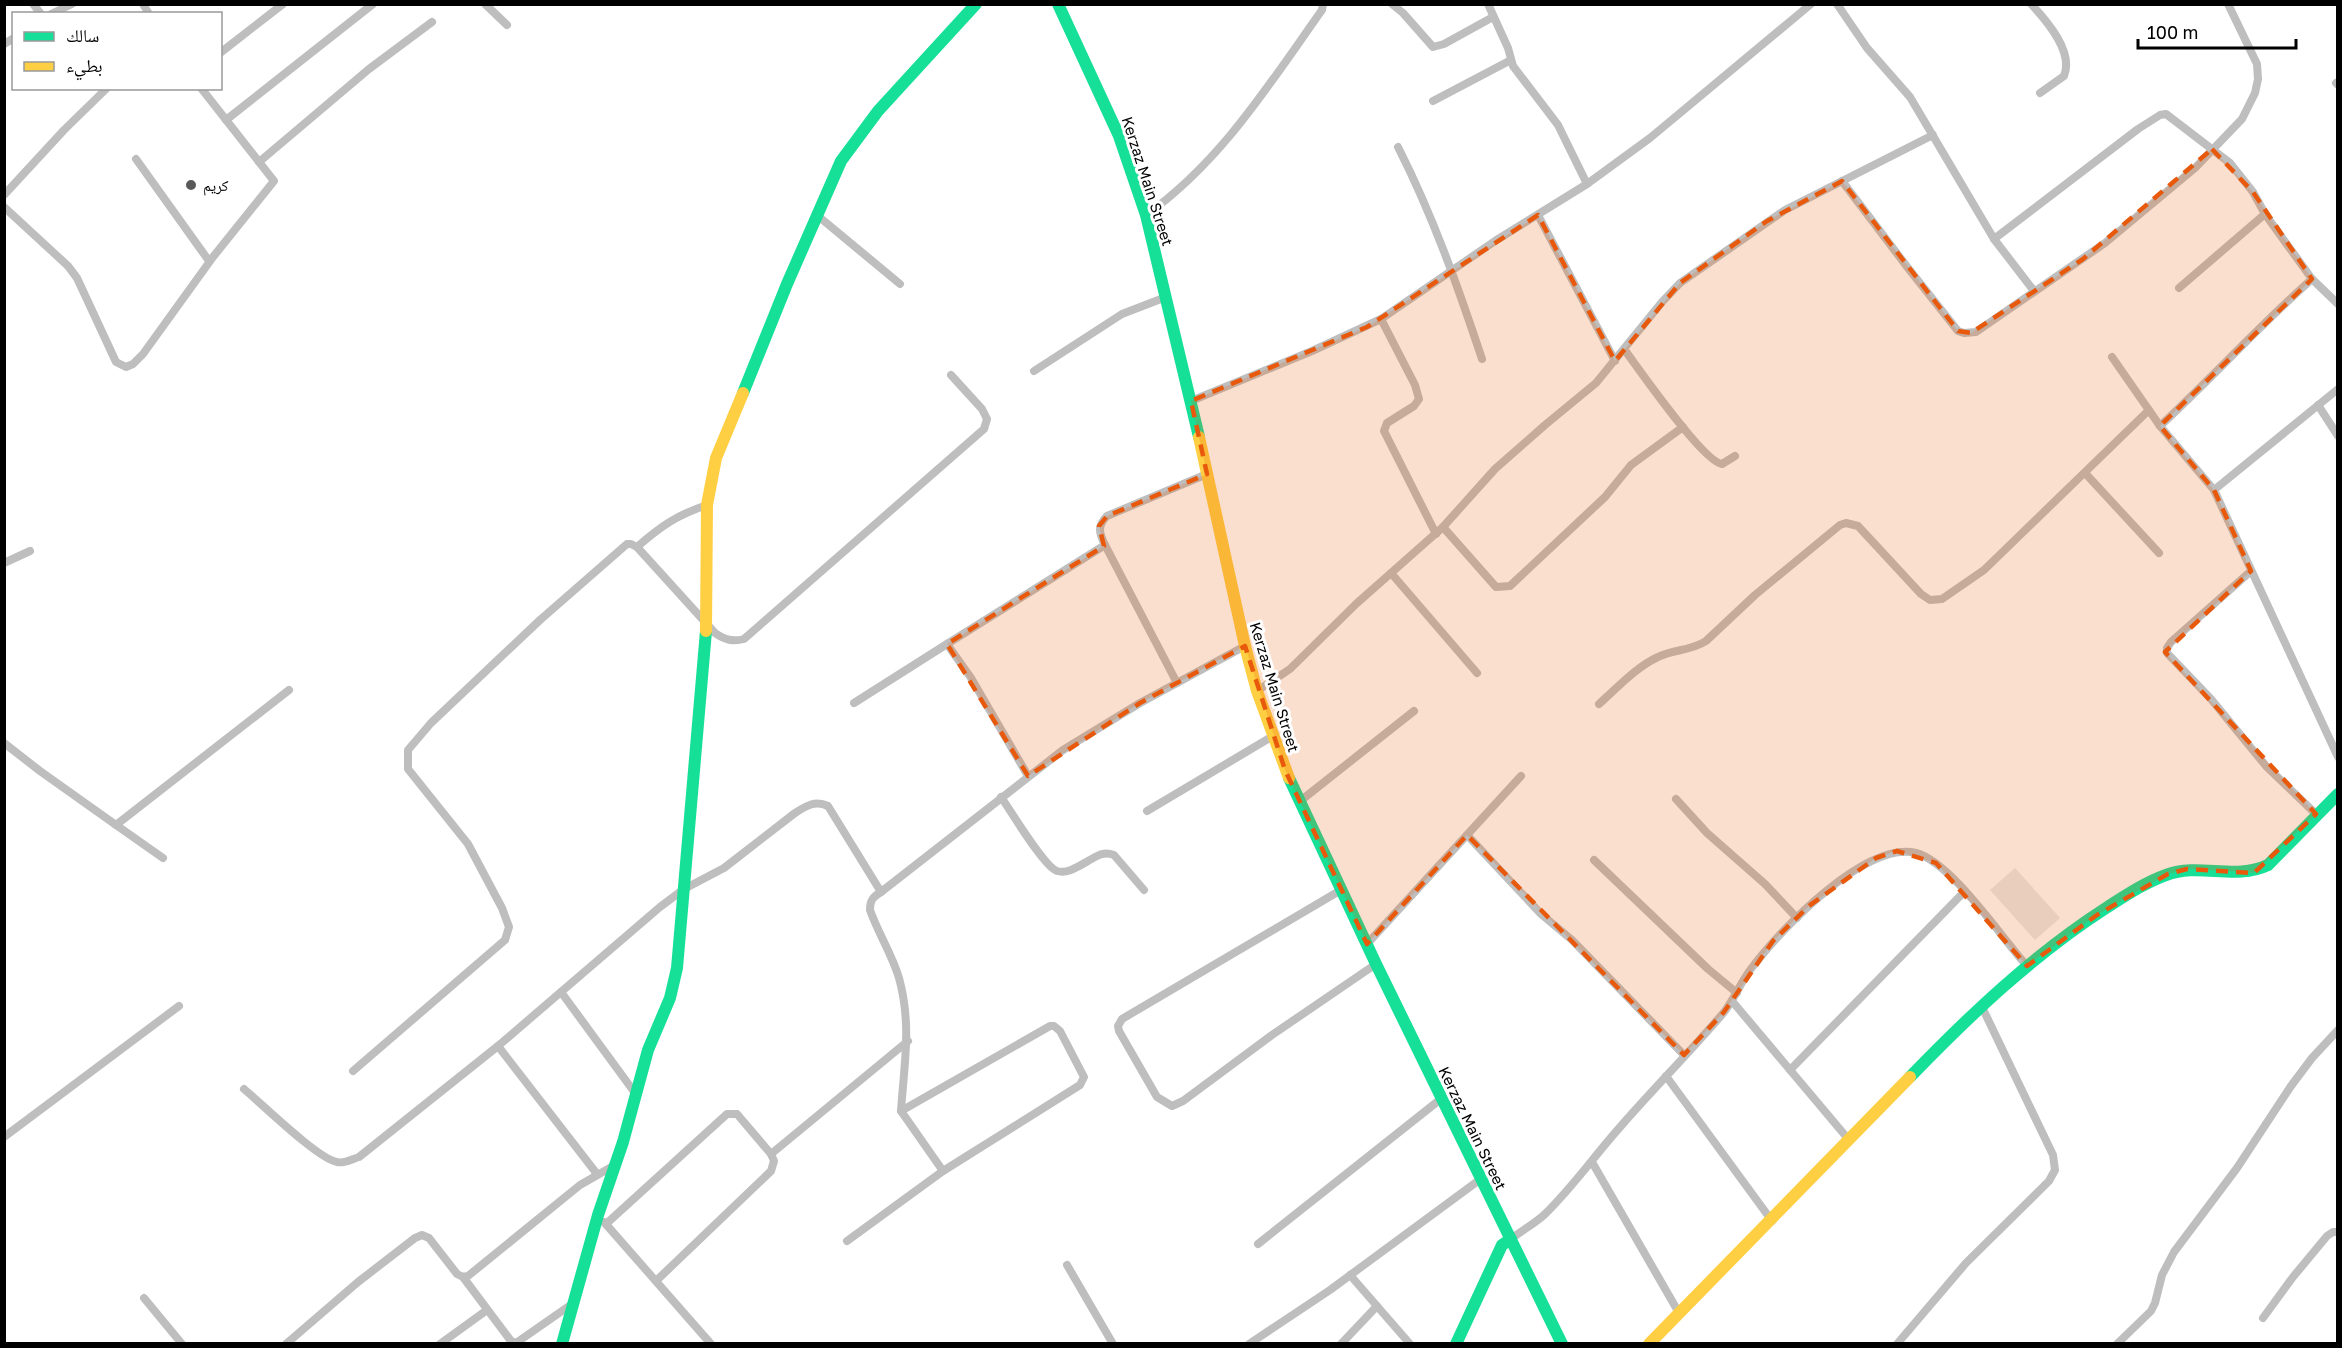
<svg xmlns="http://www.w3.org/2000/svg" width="2342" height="1348" font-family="'Golos Text','Noto Naskh Arabic',sans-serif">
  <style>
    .green { fill: #eaeaea }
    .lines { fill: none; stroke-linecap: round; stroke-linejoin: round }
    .street { stroke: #bebebe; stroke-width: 8 }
    .fast { stroke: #16e098; stroke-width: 12 }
    .slow { stroke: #ffcf43; stroke-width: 12 }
    .marked { fill: #e8590c; fill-opacity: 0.2; stroke: #e8590c; stroke-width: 4.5; stroke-dasharray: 12 8; stroke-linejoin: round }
    .poi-dot { fill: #595959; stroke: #fff; stroke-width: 2 }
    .labels { text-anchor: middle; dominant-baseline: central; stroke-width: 6; stroke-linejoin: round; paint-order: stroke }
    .street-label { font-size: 15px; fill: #000; stroke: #fff }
    .poi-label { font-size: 15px; fill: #000; stroke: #fff; text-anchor: start }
  </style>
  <rect width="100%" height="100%" fill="#fff"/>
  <path class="green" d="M2015,868L2060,918L2035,940L1990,890Z"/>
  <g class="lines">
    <g class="street">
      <path d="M33,4L41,14"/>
      <path d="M143,4L149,14"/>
      <path d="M485,4L507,25"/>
      <path d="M1392,4L1403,13L1433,47L1444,44L1493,17"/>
      <path d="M1488,4L1508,48L1513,66L1558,125L1587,184"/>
      <path d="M1837,4L1867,48L1910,97L1994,239L2034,291"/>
      <path d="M2031,4C2047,21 2074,52 2064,76L2040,93"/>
      <path d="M51,14L72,4"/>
      <path d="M4,44L14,38"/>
      <path d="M220,53L283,4"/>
      <path d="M2336,83L2338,85"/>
      <path d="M1433,101L1511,60"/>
      <path d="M226,120L373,4"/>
      <path d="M1398,147C1433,216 1458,287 1482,359"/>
      <path d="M136,159L209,261"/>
      <path d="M259,162L369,69L432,22"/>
      <path d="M1842,181L1908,268L1958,331L1964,333L1976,332L2105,243L2195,168L2242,119L2255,93L2258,79L2257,64L2228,4"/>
      <path d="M4,195L64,130L107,88"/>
      <path d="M4,207L68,266L77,278L116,362L126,367L133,364L143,354L213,257L274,181L201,88"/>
      <path d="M1146,215C1221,162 1270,83 1322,10L1323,4"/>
      <path d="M1538,215L1615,361"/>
      <path d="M818,216L900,284"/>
      <path d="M1994,239L2138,129L2160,115L2166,114L2230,163L2253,192L2265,214L2312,279L2338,304"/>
      <path d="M2179,288L2265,214"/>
      <path d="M1381,319L1415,385L1419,399L1414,406L1387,423L1384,431L1436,534"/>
      <path d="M1624,349C1639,369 1703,462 1722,464L1735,456"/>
      <path d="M2112,357L2160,426L2214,490"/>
      <path d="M1034,371L1122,314L1166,297"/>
      <path d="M2338,389L2214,490L2338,757"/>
      <path d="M1191,401L1312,351L1381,319L1495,241L1587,184L1650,138L1811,4"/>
      <path d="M2318,405L2338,436"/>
      <path d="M2160,426C2212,378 2259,326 2312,279"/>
      <path d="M2085,473L2159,553"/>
      <path d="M1443,527L1496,587L1510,586L1605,497L1631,465L1683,427"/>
      <path d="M637,547C661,526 677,515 707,505"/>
      <path d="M4,563L30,551"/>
      <path d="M2251,571L2171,642L2167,648V653L2211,699L2266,766L2316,814"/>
      <path d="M1391,573L1477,673"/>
      <path d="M947,644L1105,545"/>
      <path d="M1177,683L1105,545C1099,533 1097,526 1107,516L1207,474"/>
      <path d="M1257,691L1290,669L1356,604L1443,527L1495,469L1545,425L1596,383L1662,302L1680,283L1785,210L1933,135"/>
      <path d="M854,703L947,644L971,678L1028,776"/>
      <path d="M1599,704C1617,688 1636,667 1658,657C1674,649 1691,651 1706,641L1755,595L1840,525L1846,523L1858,526L1921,594L1930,600L1942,599L1984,570L2149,410"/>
      <path d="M4,743L40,771L116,825L289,690"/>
      <path d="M1001,797C1011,811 1044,867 1057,871C1068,874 1079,866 1088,861C1097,856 1103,851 1114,855L1144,890"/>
      <path d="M1676,799L1707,833L1765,884L1797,918"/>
      <path d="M1299,802L1414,711"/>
      <path d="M1147,811L1273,736"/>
      <path d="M116,825L163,858"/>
      <path d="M1467,835L1541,914L1572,940L1684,1055"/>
      <path d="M1594,860L1708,969L1737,993"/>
      <path d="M1341,890L1122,1019L1118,1026L1119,1031L1157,1097L1172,1106L1183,1101L1272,1035L1376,964"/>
      <path d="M881,892L1063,750L1140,703L1245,646"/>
      <path d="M1367,944L1521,776"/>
      <path d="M561,992L635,1093"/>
      <path d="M1732,1001L1849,1140"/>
      <path d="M498,1046L597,1174"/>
      <path d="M1790,1070L1965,891"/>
      <path d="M353,1071L505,940L509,927L502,908L468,844L408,769V750L431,723L540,620L627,544H631L637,547L715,633C725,640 733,642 744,639L984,429L987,419L982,409L951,375"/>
      <path d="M1666,1076L1772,1221"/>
      <path d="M244,1089C262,1104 318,1159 337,1162C344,1164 352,1159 359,1157L498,1046L660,907L684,889L724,868L795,813C806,806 815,800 828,806L881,892C873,897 870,900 870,910C878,933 892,954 899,978C912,1025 904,1065 901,1111L943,1171"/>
      <path d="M4,1137L179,1006"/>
      <path d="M771,1154L908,1041"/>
      <path d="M1592,1162L1679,1313"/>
      <path d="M604,1222L711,1344"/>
      <path d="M606,1224L727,1114H737L771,1154L774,1161L771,1171L656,1281"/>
      <path d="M1511,1239C1521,1231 1534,1224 1544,1215C1572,1188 1595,1155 1621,1126C1655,1087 1692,1050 1725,1011C1736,996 1742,979 1754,965C1782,928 1866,841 1916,853C1951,862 2001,937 2027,966"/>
      <path d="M847,1241L943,1171L1080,1085L1084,1077L1060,1031L1054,1026H1050L901,1111"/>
      <path d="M1258,1244L1442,1098"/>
      <path d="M1067,1265L1113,1344"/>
      <path d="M1350,1275L1410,1344"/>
      <path d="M463,1277L511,1341L516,1343L572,1304"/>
      <path d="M144,1298L182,1344"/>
      <path d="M2263,1318L2293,1277L2327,1236L2333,1232H2338"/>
      <path d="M286,1344L358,1282L415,1238L422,1235L429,1238L457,1274L463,1277L468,1276L580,1185L615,1165"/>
      <path d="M440,1344L487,1310"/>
      <path d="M1249,1344L1330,1290L1482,1178"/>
      <path d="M1341,1344L1377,1306"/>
      <path d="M1897,1344L1966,1263L2049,1181L2055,1170L2053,1155L1982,1007"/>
      <path d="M2117,1344L2151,1311L2155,1303L2162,1275L2174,1252L2237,1168L2291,1086L2312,1058L2338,1030"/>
    </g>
    <g class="fast">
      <path d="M1058,4L1119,136L1146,215L1199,437"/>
      <path d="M743,393L787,284L841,161L878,111L976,4"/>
      <path d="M1289,778L1376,964L1562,1344"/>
      <path d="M1910,1077C1970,1015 2033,955 2106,908C2125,896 2144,883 2166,875C2200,862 2234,881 2268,865L2338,794"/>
      <path d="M562,1344L598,1215L623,1142L648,1050L670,998L677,968L706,631"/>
      <path d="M1456,1344L1502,1245L1511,1239"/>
    </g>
    <g class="slow">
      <path d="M1199,437L1245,646L1257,691L1289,778"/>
      <path d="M706,631L707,505L716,458L743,393"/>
      <path d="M1649,1344L1910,1077"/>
    </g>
  </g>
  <path class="marked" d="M2212,149L2253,192L2312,279L2160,426L2214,490L2251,571L2165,652L2316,814L2254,873L2187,869L2168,874L2097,915L2027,966L1936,863L1897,851L1876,858L1809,906L1773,941L1724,1012L1684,1055L1467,835L1367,944L1285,770L1245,646L1140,703L1028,776L947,644L1104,546L1099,526L1107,516L1207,474L1191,401L1367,327L1538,215L1615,361L1680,283L1767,221L1842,181L1958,331L1971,333L2083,259Z"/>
  <circle class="poi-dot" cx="191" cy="185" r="6"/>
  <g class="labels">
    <g class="street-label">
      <text transform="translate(1148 181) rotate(72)">Kerzaz Main Street</text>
      <text transform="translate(1275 687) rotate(73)">Kerzaz Main Street</text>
      <text transform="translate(1473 1128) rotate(64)">Kerzaz Main Street</text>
    </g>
    <g class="poi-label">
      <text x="203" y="185">كريم</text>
    </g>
  </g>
  <rect width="2342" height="1348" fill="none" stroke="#000000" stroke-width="12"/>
  <rect x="12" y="12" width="210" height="78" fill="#ffffff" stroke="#999999" stroke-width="1.5"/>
  <rect x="24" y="32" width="30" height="9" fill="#16e098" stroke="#999999" stroke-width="1.5"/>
  <text x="66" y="42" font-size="18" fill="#000000">سالك</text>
  <rect x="24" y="62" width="30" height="9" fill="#ffcf43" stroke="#999999" stroke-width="1.5"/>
  <text x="66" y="72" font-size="18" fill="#000000">بطيء</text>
  <path d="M2138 39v9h158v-9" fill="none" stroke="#000000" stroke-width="3"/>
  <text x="2147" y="39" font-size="18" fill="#000000" stroke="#ffffff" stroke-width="4.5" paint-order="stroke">100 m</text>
</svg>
